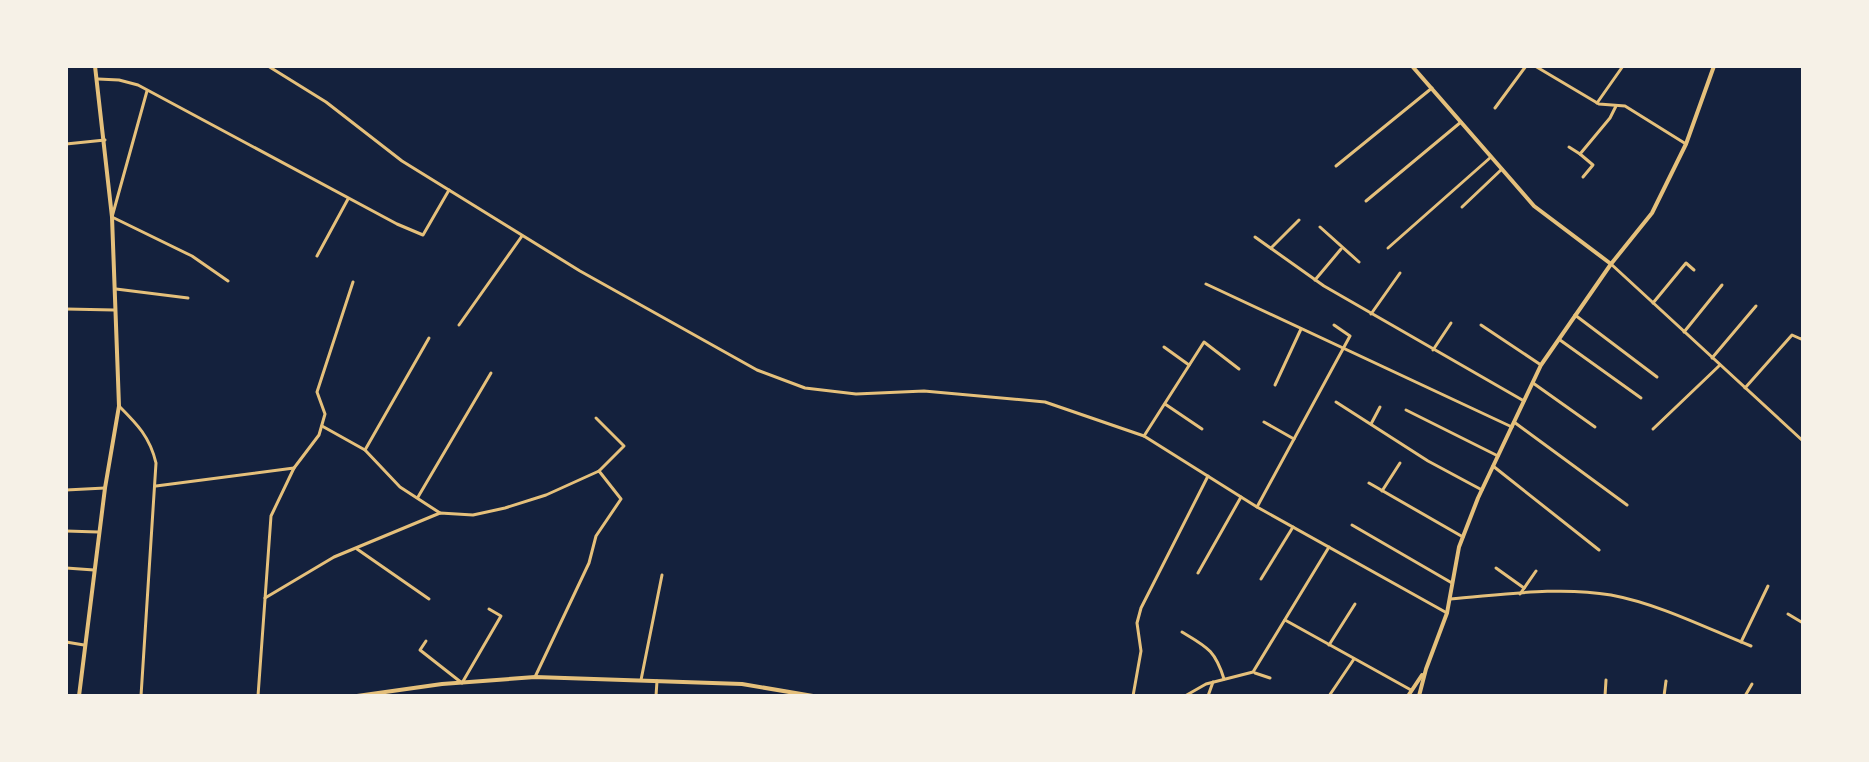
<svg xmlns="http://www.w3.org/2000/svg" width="1869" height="762" font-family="'Public Sans',sans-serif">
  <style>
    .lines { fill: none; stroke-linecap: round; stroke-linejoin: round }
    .minor { stroke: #e5c07b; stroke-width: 3 }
    .tertiary { stroke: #e5c07b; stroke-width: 4 }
    .secondary { stroke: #e5c07b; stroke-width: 4 }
  </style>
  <rect width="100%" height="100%" fill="#14213d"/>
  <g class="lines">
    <g class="minor">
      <path d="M268,66L326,102L402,161L580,271L757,370L805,388L856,394L924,391L1045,402L1144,436L1257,507L1447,613"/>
      <path d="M1535,66L1599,104L1625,106L1686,144"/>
      <path d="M98,79L119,80L138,85L397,224L423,235L449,190"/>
      <path d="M147,91L112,217L192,256L228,281"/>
      <path d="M1597,103L1623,66"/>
      <path d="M1495,108L1526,66"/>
      <path d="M66,144L105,140"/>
      <path d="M1569,147L1580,154"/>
      <path d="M1336,166L1432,88"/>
      <path d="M1583,177L1593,165L1580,154L1610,118L1616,106"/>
      <path d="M1366,201L1461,122"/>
      <path d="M1462,207L1502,169"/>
      <path d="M1320,227L1359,262"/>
      <path d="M1255,237L1324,286L1524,401"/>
      <path d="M1271,248L1299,220"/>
      <path d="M1388,248L1491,157"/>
      <path d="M317,256L348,199"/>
      <path d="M1611,264L1803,441"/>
      <path d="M1315,280L1341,249"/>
      <path d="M1206,284L1512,427"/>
      <path d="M116,289L188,298"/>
      <path d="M1653,303L1686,263L1694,270"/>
      <path d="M66,309L114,310"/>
      <path d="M1371,314L1400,273"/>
      <path d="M1575,315L1657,377"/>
      <path d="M459,325L522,236"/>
      <path d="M1481,325L1541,365"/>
      <path d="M1684,332L1722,285"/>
      <path d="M1560,340L1641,398"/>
      <path d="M1164,347L1189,365"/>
      <path d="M1433,350L1451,323"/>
      <path d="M1712,358L1756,306"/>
      <path d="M1533,383L1595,427"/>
      <path d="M1275,385L1301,329"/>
      <path d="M1745,388L1792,335L1801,339L1803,337"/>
      <path d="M1336,402L1428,461L1482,490"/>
      <path d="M1165,404L1202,429"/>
      <path d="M119,406C137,424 150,437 156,463L141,696"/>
      <path d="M1406,410L1498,456"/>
      <path d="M596,418L624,446L599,471"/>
      <path d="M1264,422L1294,439"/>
      <path d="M1514,422L1627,505"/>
      <path d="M1371,424L1380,407"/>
      <path d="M322,426L365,450L400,487L440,513"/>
      <path d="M1653,429L1720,365"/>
      <path d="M1144,436L1204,342L1239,369"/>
      <path d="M365,450L429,338"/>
      <path d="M1493,466L1599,550"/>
      <path d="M1369,483L1463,537"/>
      <path d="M156,486L294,468"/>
      <path d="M66,490L105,488"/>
      <path d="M1382,491L1400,463"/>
      <path d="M418,497L491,373"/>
      <path d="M1257,507L1350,336L1334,325"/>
      <path d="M1352,525L1452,583"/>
      <path d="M66,531L98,532"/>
      <path d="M357,549L429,599"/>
      <path d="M66,568L94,570"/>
      <path d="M1496,568L1524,588"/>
      <path d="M1198,573L1241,497"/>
      <path d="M1261,579L1293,527"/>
      <path d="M1520,594L1536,571"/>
      <path d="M265,598L334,557L440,513L473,515L505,508L546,495L599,471L621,499L596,536L589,563L535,677"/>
      <path d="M1450,599C1502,595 1559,586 1611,595C1659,604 1706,628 1751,646"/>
      <path d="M1788,614L1803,623"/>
      <path d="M1285,620L1411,690"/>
      <path d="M1182,632C1207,647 1215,650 1224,679"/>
      <path d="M426,641L420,650L462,683L501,616L489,609"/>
      <path d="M66,642L84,645"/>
      <path d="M1741,642L1768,586"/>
      <path d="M1329,645L1355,604"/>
      <path d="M1255,673L1270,678"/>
      <path d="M641,680L662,575"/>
      <path d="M258,696L271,516L294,468L319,435L325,414L317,392L353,282"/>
      <path d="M656,696L657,681"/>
      <path d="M1133,696L1141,651L1137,623L1141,608L1208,476"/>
      <path d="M1185,696L1206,684L1253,672L1329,547"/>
      <path d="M1208,696L1213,682"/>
      <path d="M1329,696L1354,659"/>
      <path d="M1605,696L1606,680"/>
      <path d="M1664,696L1666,681"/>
      <path d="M1745,696L1752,684"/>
    </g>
    <g class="tertiary">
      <path d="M1412,66L1534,206L1611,264"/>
      <path d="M357,696L442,684L535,677L742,684L813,696"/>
    </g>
    <g class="secondary">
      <path d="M79,696L105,488L119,406L112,217L95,66"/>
      <path d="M1408,696L1422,675"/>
      <path d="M1419,696L1426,669L1447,613L1459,547L1478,498L1541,365L1611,264L1652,213L1686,144L1714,66"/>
    </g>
  </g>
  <rect width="1869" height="762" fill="none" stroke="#f6f1e7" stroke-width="136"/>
</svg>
